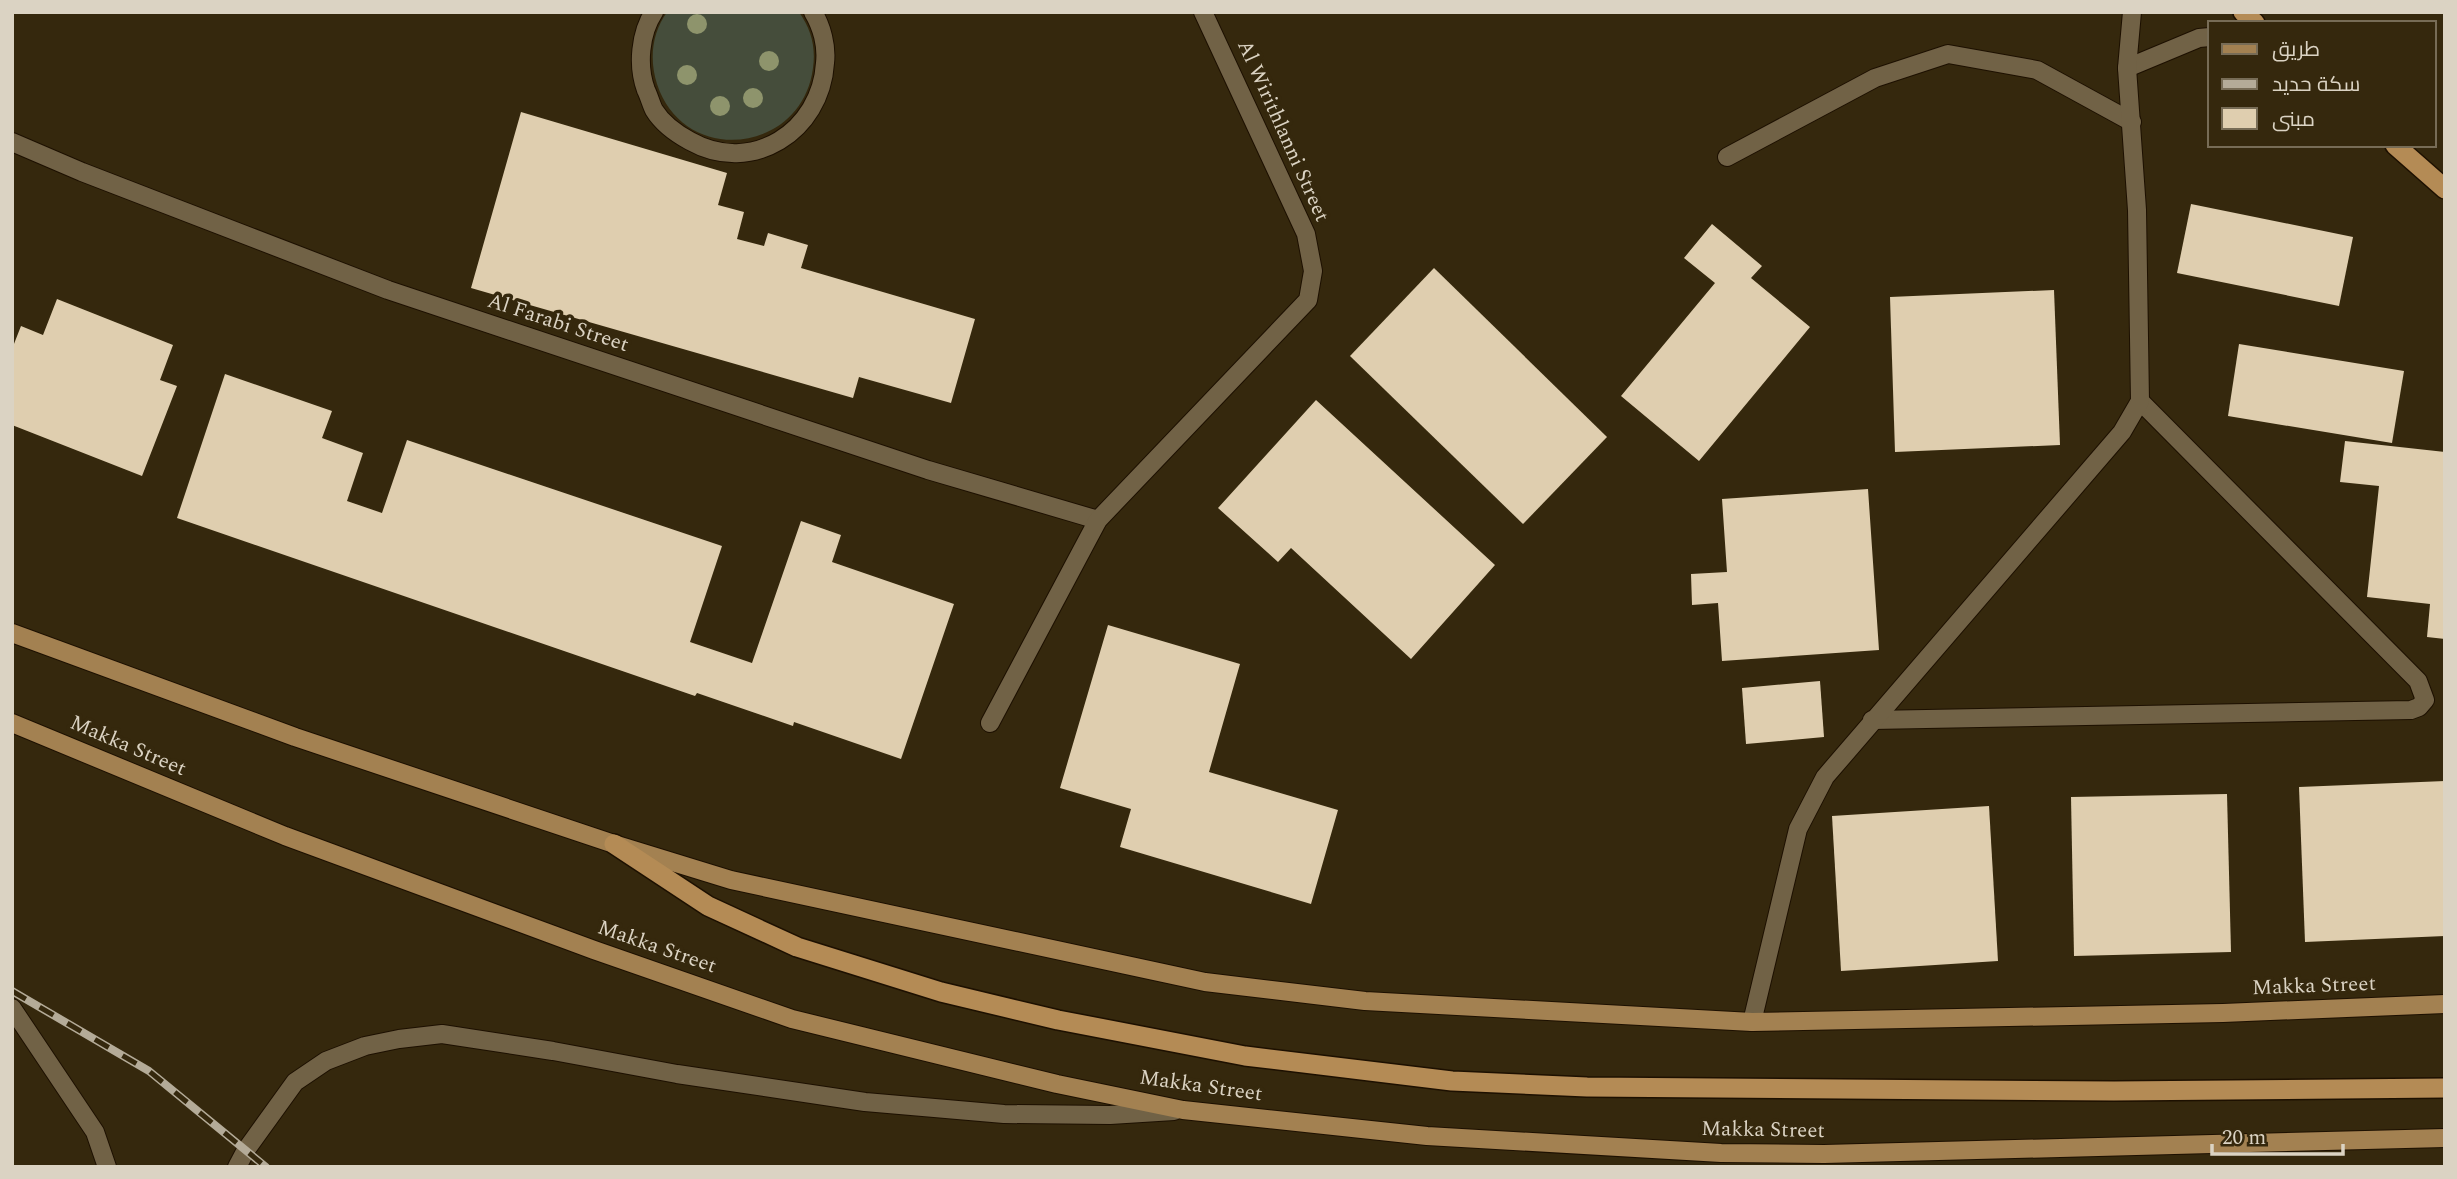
<svg xmlns="http://www.w3.org/2000/svg" width="2457" height="1179" font-family="Spectral,Cairo,serif">
  <style>
    .grass { fill: #454d3b }
    .building { fill: #dfceaf }
    .lines { fill: none; stroke-linecap: round; stroke-linejoin: round }
    .minor-casing { stroke: #1d1000; stroke-width: 20 }
    .tertiary-casing { stroke: #1d1000; stroke-width: 20 }
    .primary-casing { stroke: #1d1000; stroke-width: 20 }
    .trunk-casing { stroke: #1d1000; stroke-width: 22 }
    .minor { stroke: #716246; stroke-width: 18 }
    .tertiary { stroke: #716246; stroke-width: 18 }
    .primary { stroke: #a38151; stroke-width: 18 }
    .trunk { stroke: #b48b55; stroke-width: 19 }
    .rail-casing { stroke: #b4ab98; stroke-width: 8 }
    .rail { stroke: #35280d; stroke-width: 5; stroke-dasharray: 16; stroke-linecap: butt }
    .tree { fill: #8e946c }
    .labels { text-anchor: middle; dominant-baseline: central; stroke-width: 7; stroke-linejoin: round; paint-order: stroke }
    .street-label { font-size: 21px; fill: #dbd3c3; stroke: #35280d }
  </style>
  <rect width="100%" height="100%" fill="#35280d"/>
  <path class="grass" d="M667,12H799C811,29 816,47 813,68C802,154 684,167 657,84C649,59 652,33 667,12Z"/>
  <g class="building">
    <path d="M521,112L727,173L718,205L744,212L737,239L764,246L768,233L808,245L801,268L975,319L951,403L859,377L853,398L471,288Z"/>
    <path d="M2191,204L2353,237L2339,306L2177,273Z"/>
    <path d="M1712,224L1762,266L1751,278L1810,327L1699,461L1621,396L1715,283L1684,258Z"/>
    <path d="M1434,268L1607,437L1523,524L1350,356Z"/>
    <path d="M2054,290L2060,445L1895,452L1890,297Z"/>
    <path d="M57,299L173,345L160,380L177,386L142,476L12,425V349L21,326L43,335Z"/>
    <path d="M2239,344L2404,371L2392,443L2228,416Z"/>
    <path d="M225,374L332,411L322,438L363,453L347,501L382,513L407,440L722,546L690,642L752,663L801,521L841,535L832,562L954,604L901,759L794,722L793,726L697,693L695,696L177,518Z"/>
    <path d="M1316,400L1495,565L1411,659L1291,548L1278,562L1218,508Z"/>
    <path d="M2345,441L2445,452V639L2427,637L2430,604L2367,597L2379,486L2340,482Z"/>
    <path d="M1868,489L1879,650L1722,661L1718,603L1692,605L1691,574L1727,572L1722,499Z"/>
    <path d="M1108,625L1240,664L1209,772L1338,810L1311,904L1120,847L1131,809L1060,788Z"/>
    <path d="M1820,681L1824,737L1746,744L1742,688Z"/>
    <path d="M2445,781V936L2305,942L2299,787Z"/>
    <path d="M2227,794L2231,952L2074,956L2071,797Z"/>
    <path d="M1989,806L1998,961L1841,971L1832,816Z"/>
  </g>
  <g class="lines">
    <defs>
      <g id="minor">
        <path d="M654,12C640,33 637,66 646,90C649,96 651,104 654,110C662,123 677,134 690,141C752,176 821,131 825,63C827,46 822,27 813,12"/>
        <path d="M2127,68L2199,38L2210,37"/>
        <path d="M12,142L82,172L388,290L928,470L1098,520"/>
        <path d="M1727,157L1875,78L1948,54L2037,70L2132,122"/>
        <path d="M1872,720L2411,710L2419,707L2425,700L2418,681L2140,401"/>
        <path d="M990,723L1098,520L1308,300L1313,271L1306,234L1203,12"/>
        <path d="M1752,1022L1798,829L1825,777L2122,432L2140,401L2137,210L2127,68L2132,12"/>
      </g>
      <g id="tertiary">
        <path d="M12,1008L95,1132L107,1167"/>
        <path d="M237,1167L246,1150L295,1082L326,1061L365,1046L399,1039L442,1034L553,1051L677,1074L865,1102L1004,1114L1110,1115L1174,1111"/>
      </g>
      <g id="primary">
        <path d="M12,633L295,737L614,844L731,880L1205,982L1365,1001L1752,1022L2223,1013L2445,1004"/>
        <path d="M12,723L285,836L594,950L792,1019L1057,1084L1183,1110L1427,1136L1721,1153L1824,1154L2445,1138"/>
      </g>
      <g id="trunk">
        <path d="M2243,12L2255,23"/>
        <path d="M2395,145L2445,189"/>
        <path d="M614,844L708,906L797,947L941,992L1058,1020L1245,1056L1452,1081L1587,1087L2114,1091L2445,1088"/>
      </g>
    </defs>
    <use href="#minor" class="minor-casing"/>
    <use href="#tertiary" class="tertiary-casing"/>
    <use href="#primary" class="primary-casing"/>
    <use href="#trunk" class="trunk-casing"/>
    <use href="#minor" class="minor"/>
    <use href="#tertiary" class="tertiary"/>
    <use href="#primary" class="primary"/>
    <use href="#trunk" class="trunk"/>
    <defs>
      <path id="rail" d="M12,991L149,1071L266,1167"/>
    </defs>
    <use href="#rail" class="rail-casing"/>
    <use href="#rail" class="rail"/>
  </g>
  <g class="tree">
    <circle cx="697" cy="24" r="10"/>
    <circle cx="769" cy="61" r="10"/>
    <circle cx="687" cy="75" r="10"/>
    <circle cx="753" cy="98" r="10"/>
    <circle cx="720" cy="106" r="10"/>
  </g>
  <g class="labels">
    <g class="street-label">
      <text transform="translate(1283 131) rotate(66)">Al Wirithlanni Street</text>
      <text transform="translate(558 323) rotate(18)">Al Farabi Street</text>
      <text transform="translate(128 746) rotate(23)">Makka Street</text>
      <text transform="translate(657 947) rotate(19)">Makka Street</text>
      <text transform="translate(2314 986) rotate(-2)">Makka Street</text>
      <text transform="translate(1201 1086) rotate(8)">Makka Street</text>
      <text transform="translate(1763 1130) rotate(1)">Makka Street</text>
    </g>
  </g>
  <rect width="2457" height="1179" fill="none" stroke="#dbd3c3" stroke-width="28"/>
  <rect x="2208" y="21" width="228" height="126" fill="#35280d" stroke="#776c56" stroke-width="2"/>
  <rect x="2222" y="44" width="35" height="10" fill="#a38151" stroke="#776c56" stroke-width="2"/>
  <text x="2272" y="56" font-size="21" fill="#dbd3c3">طريق</text>
  <rect x="2222" y="79" width="35" height="10" fill="#b4ab98" stroke="#776c56" stroke-width="2"/>
  <text x="2272" y="91" font-size="21" fill="#dbd3c3">سكة حديد</text>
  <rect x="2222" y="108" width="35" height="21" fill="#dfceaf" stroke="#776c56" stroke-width="2"/>
  <text x="2272" y="126" font-size="21" fill="#dbd3c3">مبنى</text>
  <path d="M2212 1144v10h131v-10" fill="none" stroke="#dbd3c3" stroke-width="3.5"/>
  <text x="2222" y="1144" font-size="21" fill="#dbd3c3" stroke="#35280d" stroke-width="5" paint-order="stroke">20 m</text>
</svg>
